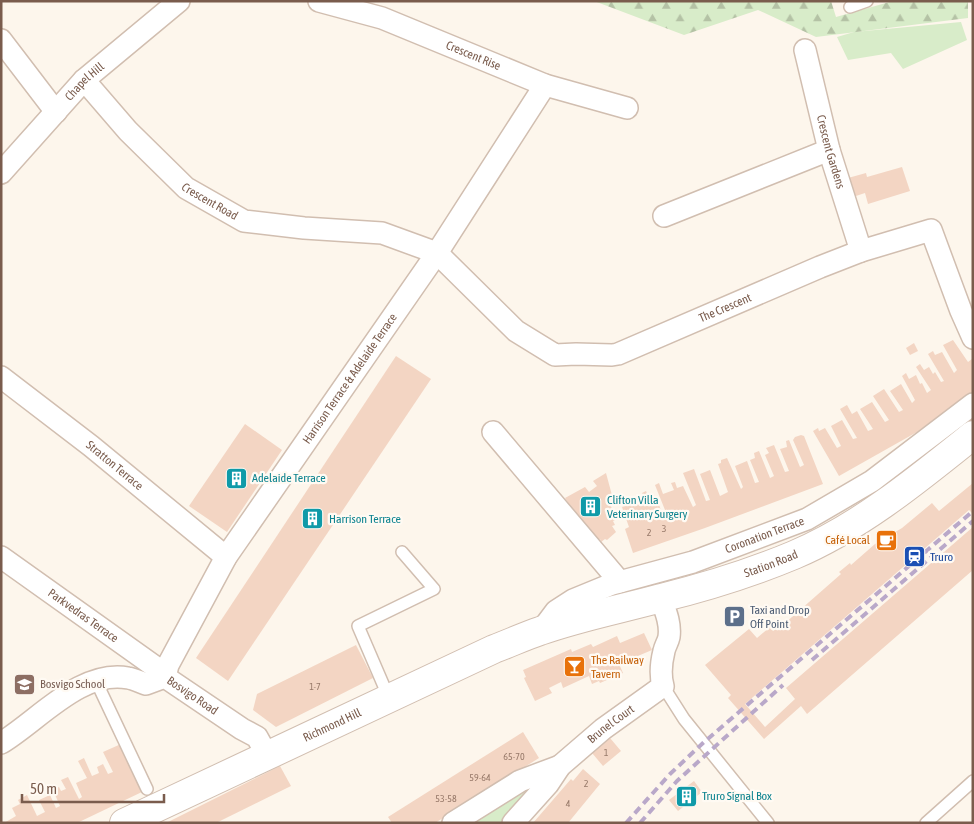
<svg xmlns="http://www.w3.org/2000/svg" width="974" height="824" font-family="'Asap Condensed',sans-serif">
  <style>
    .green { fill: #d8ecc9 }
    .forest { fill: url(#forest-firs) }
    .building { fill: #f3d5c3 }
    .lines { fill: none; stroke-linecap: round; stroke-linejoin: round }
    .service-casing { stroke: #d1beb0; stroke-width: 14 }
    .minor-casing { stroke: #d1beb0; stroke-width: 24 }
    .tertiary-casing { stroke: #d1beb0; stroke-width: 30 }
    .service { stroke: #fff; stroke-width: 11 }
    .minor { stroke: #fff; stroke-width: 21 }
    .tertiary { stroke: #fff; stroke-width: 28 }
    .rail { stroke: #b9a8c9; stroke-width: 4; stroke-dasharray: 8 5; stroke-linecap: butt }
    .labels { text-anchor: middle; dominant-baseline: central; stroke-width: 4.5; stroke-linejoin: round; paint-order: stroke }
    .number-label { font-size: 10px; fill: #987a6a }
    .street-label { font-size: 12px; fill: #7a5c4d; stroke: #fffaf3 }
    .culture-label { font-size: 12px; fill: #0d838f; stroke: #fffaf3; text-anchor: start }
    .food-label { font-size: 12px; fill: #c56008; stroke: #fffaf3; text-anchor: end }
    .transit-label { font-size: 12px; fill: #164399; stroke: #fffaf3; text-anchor: start }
    .service-label { font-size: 12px; fill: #4e5e75; stroke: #fffaf3; text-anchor: start }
    .education-label { font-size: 12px; fill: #785e54; stroke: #fffaf3; text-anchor: start }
  </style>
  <defs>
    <pattern id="forest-firs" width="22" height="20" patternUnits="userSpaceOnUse" patternTransform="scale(1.25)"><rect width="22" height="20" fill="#d8ecc9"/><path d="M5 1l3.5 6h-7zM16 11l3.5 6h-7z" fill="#b4c2a5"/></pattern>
  </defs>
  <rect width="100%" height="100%" fill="#fdf6ec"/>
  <g class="green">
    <path d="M961,22L967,40L903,69L891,53L848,60L837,37L854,32Z"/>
    <path d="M540,779L505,823H472Z"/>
  </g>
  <path class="forest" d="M594,1H831L836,17L893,1H968V18L816,37L758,10L684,35Z"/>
  <g class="building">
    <path d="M902,167L910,191L868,204L865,193L853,197L848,178L866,173L867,177Z"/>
    <path d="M953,340L968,362L972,359L973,361V391L917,432L839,476L813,431L818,428L819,431L825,428L837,448L841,446L831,426L842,420L853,439L857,438L840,409L847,405L852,414L857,411L868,431L873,429L860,409L872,402L885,422L889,420L873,396L884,389L899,412L903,410L890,391L901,384L912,403L915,400L902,376L906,373L909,379L916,375L920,384L922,383L927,393L931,390L916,367L920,364L924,370L929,367L933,374L935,372L941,382L944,381L928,354L933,351L935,355L942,352L954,373L957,370L943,345Z"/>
    <path d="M914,343L918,351L910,355L906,348Z"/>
    <path d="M396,356L431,379L228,681L196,658Z"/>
    <path d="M245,424L282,450L227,532L189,506Z"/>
    <path d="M801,435L804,436L823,484L705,528L633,553L625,529L629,527L622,507L627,505L624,499L633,496L635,503L645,500L642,493L646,491L649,499L654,497L657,506L659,505L664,517L667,515L655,485L659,483L663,494L674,490L671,483L675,482L677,488L683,486L693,507L696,505L683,473L694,469L706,501L710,500L700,474L710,470L720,496L728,492L718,464L721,463V460L727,458L741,489L743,487L735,466L747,461L755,483L759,482L750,460L755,458L754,453L759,451L770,478L774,476L765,455L769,453L766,448L774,445L785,472L789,471L780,449L787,447L786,441L789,440L800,467L804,465L793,440L795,437Z"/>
    <path d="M606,473L613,499L609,503L614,512L611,514L615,520L613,521L615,525L612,526L616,532L607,540L605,539L601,542L600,539L595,542L586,531L565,498L585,487L589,492L597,486L593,481Z"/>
    <path d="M973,483V514L969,510L745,704L765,727L795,699L786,688L973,527V570L807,714L801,706L764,739L728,698L731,695L705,665L749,629L757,638L770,627L773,631L783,622L784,624L841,574L839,572L850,563L851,565L875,544L902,528L932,503L939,511Z"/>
    <path d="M644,633L652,650L619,664L623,673L600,683L599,681L592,684L589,676L563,688L561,682L549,688L552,693L535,701L524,678L526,677L523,670L571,649L572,652L591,644L593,647L617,636L620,643Z"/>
    <path d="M356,645L373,678L276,727L253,710L257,694Z"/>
    <path d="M523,732L539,758L435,823H392L388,817Z"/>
    <path d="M610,738L621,751L603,766L592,753Z"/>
    <path d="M121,744L144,791L77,823H4L16,816L12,808L20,804L18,800L27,795L37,816L45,812L39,800L50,795L56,808L60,806L53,790L59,787L61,791L66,789L61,780L68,777L79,799L82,797L76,783L87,778L78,761L84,758L92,776L99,773L97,767L103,764L108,774L113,772L103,752Z"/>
    <path d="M280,766L291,786L216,823H166Z"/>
    <path d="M583,769L600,784L568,823H533L571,779L573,781Z"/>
    <path d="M694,781L702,792L678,811L669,800Z"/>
  </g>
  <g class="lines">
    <defs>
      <g id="service">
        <path d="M850,7L867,1"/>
        <path d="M96,681L147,789"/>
        <path d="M663,686L684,719L768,823"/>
        <path d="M389,698L358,626L434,589L402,552"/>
        <path d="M926,823L973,781"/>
      </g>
      <g id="minor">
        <path id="s1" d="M319,1L382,18L545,85L627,108"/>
        <path d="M1,40L56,112"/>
        <path id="s2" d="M805,50L829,150L861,251"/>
        <path id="s3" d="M84,80L128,131L186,188L244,221L304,228L382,233L437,253L516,331L555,355L576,354L612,355L618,354L820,267L861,251L931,230L961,311L973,338"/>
        <path id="s4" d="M1,173L84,80L179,1"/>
        <path d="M664,216L829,150"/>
        <path id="s5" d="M1,377L91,446L226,557"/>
        <path d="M493,432L620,582"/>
        <path id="s6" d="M1,557L154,666L165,677"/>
        <path id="s7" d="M541,631L556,611L573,600L612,584L693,562L807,519L872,481L973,404"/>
        <path id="s8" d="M165,677L168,665L226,557L437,253L545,85"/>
        <path id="s9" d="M1,743C38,721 81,669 128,678C134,679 140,682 146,684L165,677L242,729L257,737L267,755"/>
        <path d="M453,823L520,781L560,766"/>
        <path id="s10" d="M513,823L548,784L560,766L603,729L663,686C660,675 661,663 664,651C665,646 668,642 669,637C671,623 665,610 661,599"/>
      </g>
      <g id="tertiary">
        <path id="s11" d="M124,823L494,649C510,643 525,636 540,631C579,617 621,609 661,598C706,587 751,573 794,555C860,527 917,480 973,435"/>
      </g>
    </defs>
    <use href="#service" class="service-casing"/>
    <use href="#minor" class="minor-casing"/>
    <use href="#tertiary" class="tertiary-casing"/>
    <use href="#service" class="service"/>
    <use href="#minor" class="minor"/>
    <use href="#tertiary" class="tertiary"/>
    <g class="rail">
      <path d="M812,660L973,521"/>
      <path d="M626,823L670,774L703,743L973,511"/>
      <path d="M640,823L677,781L783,685"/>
    </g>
  </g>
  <defs>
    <symbol id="building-square" viewBox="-11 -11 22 22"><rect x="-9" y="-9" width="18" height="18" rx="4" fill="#0f9aa8" stroke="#fffaf3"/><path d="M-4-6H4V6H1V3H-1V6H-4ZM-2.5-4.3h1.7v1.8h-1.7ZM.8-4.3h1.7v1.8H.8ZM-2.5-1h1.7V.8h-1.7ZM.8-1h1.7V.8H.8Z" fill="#fff"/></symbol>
    <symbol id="cafe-square" viewBox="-11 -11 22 22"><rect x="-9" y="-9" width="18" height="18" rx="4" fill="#e8710a" stroke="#fffaf3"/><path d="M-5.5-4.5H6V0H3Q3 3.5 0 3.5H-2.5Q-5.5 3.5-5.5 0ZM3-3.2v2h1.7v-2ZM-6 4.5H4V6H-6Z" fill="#fff"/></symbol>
    <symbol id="station-square" viewBox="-11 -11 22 22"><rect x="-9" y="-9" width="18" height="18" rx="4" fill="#1a4fb4" stroke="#fffaf3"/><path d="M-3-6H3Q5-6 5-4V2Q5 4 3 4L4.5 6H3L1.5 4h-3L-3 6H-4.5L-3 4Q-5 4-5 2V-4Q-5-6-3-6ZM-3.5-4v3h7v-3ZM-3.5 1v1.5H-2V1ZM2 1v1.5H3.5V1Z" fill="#fff"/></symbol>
    <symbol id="parking-square" viewBox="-11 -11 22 22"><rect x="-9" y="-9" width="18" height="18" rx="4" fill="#5c6f8a" stroke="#fffaf3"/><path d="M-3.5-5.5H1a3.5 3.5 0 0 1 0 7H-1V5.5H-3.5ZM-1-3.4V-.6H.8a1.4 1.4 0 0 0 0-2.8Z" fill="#fff"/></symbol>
    <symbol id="bar-square" viewBox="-11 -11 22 22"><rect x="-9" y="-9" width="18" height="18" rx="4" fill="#e8710a" stroke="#fffaf3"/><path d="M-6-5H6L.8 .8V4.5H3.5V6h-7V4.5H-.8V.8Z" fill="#fff"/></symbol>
    <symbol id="school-square" viewBox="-11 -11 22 22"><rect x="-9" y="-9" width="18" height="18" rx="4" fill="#8d6e63" stroke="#fffaf3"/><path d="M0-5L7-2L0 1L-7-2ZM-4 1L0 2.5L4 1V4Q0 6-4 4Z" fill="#fff"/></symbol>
  </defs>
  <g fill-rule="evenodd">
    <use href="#building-square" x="224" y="466" width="25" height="25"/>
    <use href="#building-square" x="578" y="494" width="25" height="25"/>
    <use href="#building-square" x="300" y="506" width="25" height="25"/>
    <use href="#cafe-square" x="874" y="528" width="25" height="25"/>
    <use href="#station-square" x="902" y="544" width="25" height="25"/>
    <use href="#parking-square" x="722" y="604" width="25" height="25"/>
    <use href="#bar-square" x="562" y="654" width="25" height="25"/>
    <use href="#school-square" x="12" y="672" width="25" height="25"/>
    <use href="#building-square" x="674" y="784" width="25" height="25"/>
  </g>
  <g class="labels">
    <g class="number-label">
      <text x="664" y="528">3</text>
      <text x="649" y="532">2</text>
      <text x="315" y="686">1-7</text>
      <text x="606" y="752">1</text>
      <text x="514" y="756">65-70</text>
      <text x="480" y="777">59-64</text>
      <text x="586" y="783">2</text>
      <text x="446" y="798">53-58</text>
      <text x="568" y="803">4</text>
    </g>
    <g class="street-label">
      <text stroke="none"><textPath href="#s1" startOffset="164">Crescent Rise</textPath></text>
      <text stroke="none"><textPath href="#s4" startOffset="124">Chapel Hill</textPath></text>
      <text stroke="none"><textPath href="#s2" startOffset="105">Crescent Gardens</textPath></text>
      <text stroke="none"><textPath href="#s3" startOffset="176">Crescent Road</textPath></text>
      <text stroke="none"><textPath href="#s3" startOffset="749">The Crescent</textPath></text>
      <text stroke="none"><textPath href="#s8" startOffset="352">Harrison Terrace &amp; Adelaide Terrace</textPath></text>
      <text stroke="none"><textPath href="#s5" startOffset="144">Stratton Terrace</textPath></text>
      <text stroke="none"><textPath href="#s7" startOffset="248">Coronation Terrace</textPath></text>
      <text stroke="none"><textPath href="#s11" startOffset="699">Station Road</textPath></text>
      <text stroke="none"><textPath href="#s6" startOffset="101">Parkvedras Terrace</textPath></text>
      <text stroke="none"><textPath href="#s9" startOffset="219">Bosvigo Road</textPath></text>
      <text stroke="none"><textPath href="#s11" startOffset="230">Richmond Hill</textPath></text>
      <text stroke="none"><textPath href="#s10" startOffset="140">Brunel Court</textPath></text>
    </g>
    <g class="culture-label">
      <text x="252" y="478">Adelaide Terrace</text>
      <text x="607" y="500">Clifton Villa<tspan x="607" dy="14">Veterinary Surgery</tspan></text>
      <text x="329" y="519">Harrison Terrace</text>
      <text x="702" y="796">Truro Signal Box</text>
    </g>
    <g class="food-label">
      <text x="870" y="540">Café Local</text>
      <text x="591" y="660" text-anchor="start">The Railway<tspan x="591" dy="14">Tavern</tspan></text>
    </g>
    <g class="transit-label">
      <text x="930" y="557">Truro</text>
    </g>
    <g class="service-label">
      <text x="750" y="610">Taxi and Drop<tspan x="750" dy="14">Off Point</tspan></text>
    </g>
    <g class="education-label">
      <text x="40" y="684">Bosvigo School</text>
    </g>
  </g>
  <rect width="974" height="824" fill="none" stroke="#7a5c4d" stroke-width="5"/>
  <path d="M22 794v8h142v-8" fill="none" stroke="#7a5c4d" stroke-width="2.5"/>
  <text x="30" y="794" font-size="15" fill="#7a5c4d" stroke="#fffaf3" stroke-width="4" paint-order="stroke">50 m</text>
</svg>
